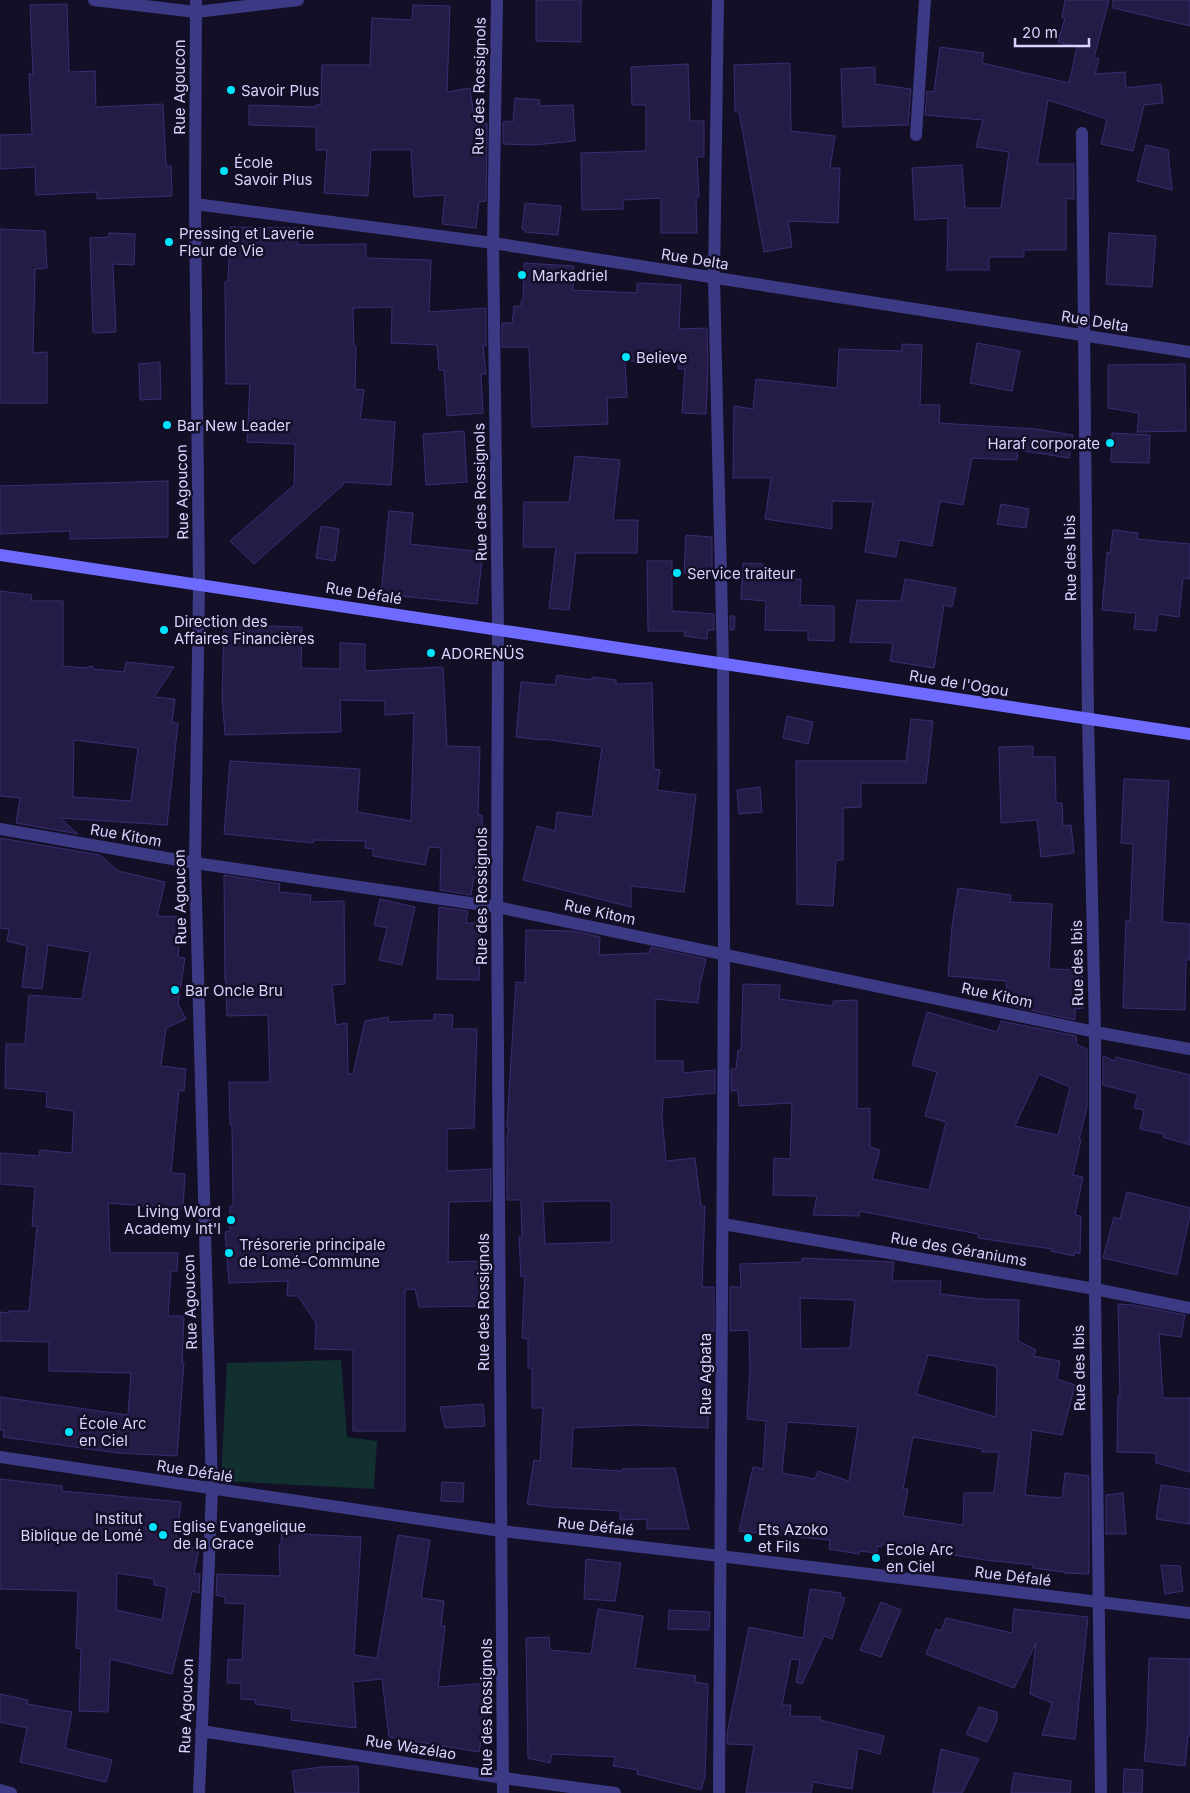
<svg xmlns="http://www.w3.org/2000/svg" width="1190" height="1793" font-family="Inter,sans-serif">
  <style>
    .green { fill: #12302f }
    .building { fill: #241b47; stroke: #3b2d73; fill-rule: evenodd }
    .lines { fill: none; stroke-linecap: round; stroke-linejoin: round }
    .street { stroke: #3d3a85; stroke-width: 12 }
    .secondary { stroke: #6f6bff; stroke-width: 12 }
    .poi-dot { fill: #00e5ff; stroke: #130f26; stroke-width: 2 }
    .labels { text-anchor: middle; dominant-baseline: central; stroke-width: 5; stroke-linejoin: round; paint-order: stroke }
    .street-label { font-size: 15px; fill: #d9d4ff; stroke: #130f26 }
    .poi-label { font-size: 15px; fill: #d9d4ff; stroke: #130f26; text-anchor: start }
  </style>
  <rect width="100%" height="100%" fill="#130f26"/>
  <path class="green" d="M341,1360L347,1437L377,1441L374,1489L221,1481L227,1363Z"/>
  <g class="building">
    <path d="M536,0H581V42L536,41Z"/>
    <path d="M1065,0H1109L1094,58L1099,59L1095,74L1125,72L1126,88L1161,84L1163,103L1144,105L1133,151L1101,144L1107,119L1048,100L1037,164H1074V199L1066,198V250H1024V257H989V270H947L948,218L915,220L912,168L962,165L965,208H1001L1009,152L976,147L983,120L925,115L927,91L934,92L940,47L984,53L982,63L1069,83L1077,47L1058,42L1065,18H1062Z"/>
    <path d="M1113,0H1190V26L1113,8Z"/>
    <path d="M67,4L69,72L95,71L96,107L163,104L166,166H171L172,196L97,199V192L36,195L35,167L0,169V135L32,134L29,74H33L30,5Z"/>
    <path d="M413,5L450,6L447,92L470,88L475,124L487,123L486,201L479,202L476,228L442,224L445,195L414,197L411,150H371L368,196L324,193L327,150H316V127L249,125V105L316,107V105H321L322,65H370L372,18L412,20Z"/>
    <path d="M790,63L791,131L835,136L830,168H840L838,223L788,221L792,247L764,252L739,112H735L734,65Z"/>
    <path d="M688,64L690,121H704V157H697L699,197H696L697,233H661V198L623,200V209L582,210L581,153L646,151V105H632L631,67Z"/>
    <path d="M875,67V84L911,89L908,125L843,127L841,69Z"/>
    <path d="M515,98L540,100L539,106L573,105L575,141L534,145L503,144V122L513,121Z"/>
    <path d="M1146,145L1168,150L1172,190L1137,181Z"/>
    <path d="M525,203L561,206L558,235L525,232V230L522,229Z"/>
    <path d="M230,227L298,228V245L366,244V258L431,260L429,312L486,308V346H483L486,374H481L483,413L447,416L444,370H439L437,345L391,343L392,307L353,308L354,346H356L355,389L364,390L360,419L395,422L391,485L343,482V485L254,564L230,541L294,485L295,444L247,442L250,384H226L225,282L228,281Z"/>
    <path d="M0,229L45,231L47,268L35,269L33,353L47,352V403H0Z"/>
    <path d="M109,233L135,234L134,265L113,264L116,332L93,333L90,238L109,237Z"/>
    <path d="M1109,233L1156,236L1152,287L1106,284Z"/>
    <path d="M524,263L574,266L573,290L637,293V283L681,285L679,329L707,328L708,368L706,414L682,413L685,369H678V363L627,361L625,362L627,397L607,398L608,424L532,427L529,347H502V323H512L514,306H521V301H523Z"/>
    <path d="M977,343L1020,351L1012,391L970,383Z"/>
    <path d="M902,344L922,345L920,405H940L939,423L1036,429L1073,435L1069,458L1018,450L1017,460L972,458L963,505L940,501L932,546L899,540L896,557L865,552L873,502L832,501V529L765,519L771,478H733L734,406L753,409L756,379L837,388L839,349L902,351Z"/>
    <path d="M160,362L161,399L140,400L139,364Z"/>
    <path d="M1185,364L1186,431L1137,432L1139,413L1108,408V365Z"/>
    <path d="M464,431L467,482L426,485L423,434Z"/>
    <path d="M1112,433L1150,435L1149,463L1111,462Z"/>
    <path d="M575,456L620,460L613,520H638L637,553H576L569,610L549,608L556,547H523L524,502H569Z"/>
    <path d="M168,481V537L70,539V531L0,534V486Z"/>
    <path d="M1001,504L1029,509L1026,528L997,524Z"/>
    <path d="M389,511L413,513L410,544L483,552L477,604L381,594Z"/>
    <path d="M321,526L339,529L335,561L316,558Z"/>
    <path d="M1113,530L1138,533L1137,539L1190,544V579L1183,578L1179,617L1158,614L1156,631L1134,629L1136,613L1102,610L1107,552L1110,553Z"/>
    <path d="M686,535L712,537V574L684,573Z"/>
    <path d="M647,561H672V611L714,614V630H708L707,639L684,636L685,631H648Z"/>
    <path d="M743,563L763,564L762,578L801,579L800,605L834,606V641L808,640V631L765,630L766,601L741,599Z"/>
    <path d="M905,579L956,588L952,607L944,605L934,668L890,661L893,643L850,642L857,600L901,601Z"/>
    <path d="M0,591L32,595L31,601H63V666L84,668L92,666L93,669L124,672L126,662L174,667L154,697L175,699L172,723H178L167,825L60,818L78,834L16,823L20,798L0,796ZM74,740L138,748L131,801L73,797Z"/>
    <path d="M730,616H735L734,630H730Z"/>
    <path d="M224,625L302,627L301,668L340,669V643L365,644V671L443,667L447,746L480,747L478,815H482L483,839L489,840V856L484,880L474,877L471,895L440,890L441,848L429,847L425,865L373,856V849L365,848L366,841L314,840L313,843L224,834L230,761L360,769L357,812L411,821L414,713L385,715V701L340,700L341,732L225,735L222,696Z"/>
    <path d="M557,675L592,680V677L616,680V684L652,683L654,769L660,770L657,790L696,795L684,892L631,886V907L523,880L537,826L555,831L557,812L592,817L602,747L542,739V740L516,737L521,682L555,685Z"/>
    <path d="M787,716L813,722L808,744L783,738Z"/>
    <path d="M911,719L933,721L926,783H861V807L843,808V860H836L833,906L797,904L796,761H906Z"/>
    <path d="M1033,746V757H1055L1056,803H1062L1063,826L1071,825L1074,853L1041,857L1037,820L1001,823L999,747Z"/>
    <path d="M1124,779L1169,781L1162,922L1190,924V960H1186L1185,1010L1123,1008L1126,920L1130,921L1133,844L1121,843Z"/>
    <path d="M760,787L762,812L739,814L737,790Z"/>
    <path d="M0,838L100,855L118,871L165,882L157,916L181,917L178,957L185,958L178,1004L186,1019L166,1028L161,1066L186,1069L184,1091L179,1090L171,1173L185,1174L183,1209L108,1203L110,1253H178L177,1271H171L168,1316H184L182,1362H184L177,1456L118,1453L3,1437L4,1430H0V1397L128,1415L131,1373L49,1371V1342L0,1341V1312L9,1313V1311H29L37,1226H32L35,1187L0,1184V1153L39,1156L40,1150L72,1153L74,1111L46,1107L47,1092L5,1088L6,1044H25L29,995L82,999L90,952L48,945L42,989L22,987L27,946L7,941L9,929L0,928Z"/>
    <path d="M224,875L280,884L279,892L311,895L310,902L344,901L345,984L332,985L336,1025L347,1023L348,1074H353L365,1021L388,1017L389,1022L434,1020V1014L453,1015L452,1029H477L474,1128L447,1129V1171L491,1169V1201L449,1202L448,1262L478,1261V1276L487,1275L488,1306L419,1307L415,1289L405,1290V1431H353V1350L315,1349L316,1323L298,1296H287L288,1281L229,1283L225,1232L230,1231V1206H233L232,1125H230L229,1082H270L268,1015L227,1016L226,981H225Z"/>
    <path d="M958,888L1011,895L1010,902L1052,904L1049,969L1082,970L1084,1008L1075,1009V1020L1007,1005L1006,981L948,976L952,927Z"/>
    <path d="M380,899L415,907L402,965L379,960L387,928L374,925Z"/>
    <path d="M439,907L468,911L466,923H481L479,980L437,979Z"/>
    <path d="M526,930L574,931L600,937L599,955L649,953L651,947L706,959L700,985L698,1003L655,999V1061H683V1073L715,1070V1093L663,1098L662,1117L666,1161L695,1158L701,1206H705L702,1287H714V1332H710L709,1340L708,1428L634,1425L573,1428L571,1468L622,1471V1469L675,1468L689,1529H647V1519L620,1520V1511L551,1507L527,1504L534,1460L540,1461L543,1408H532V1368H528V1339L522,1338L525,1276L521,1277L519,1237H522L521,1200H507V1135L509,1128H507V1123L516,982L525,983ZM574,1201H611V1242L545,1244L543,1202Z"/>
    <path d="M743,984L780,985L779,999L833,1006V1001L857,1000V1109L870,1108V1147L880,1150L872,1179L929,1190L946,1122L925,1116L937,1072L912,1065L927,1012L997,1032L1001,1021L1076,1036L1077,1045L1087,1049V1107L1079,1139L1081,1140L1073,1175L1083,1177L1075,1215L1081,1216L1080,1254L1075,1252L1074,1256L1051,1251L1052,1249L978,1238V1234L860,1211L859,1216L813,1215L817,1196L773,1195L774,1158L790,1159L792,1103L739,1106L738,1090L731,1091V1069H736L738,1050H741ZM1039,1074L1070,1087L1058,1135L1015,1126Z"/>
    <path d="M1103,1056L1115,1061L1116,1057L1190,1075V1145L1163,1137L1164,1134L1140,1129L1144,1110L1134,1108L1138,1094L1103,1085Z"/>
    <path d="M1127,1192L1190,1208V1215L1177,1275L1103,1258L1114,1217L1120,1219Z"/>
    <path d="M802,1258L894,1262L892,1281H941L940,1294L983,1299L1019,1300L1018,1341L1036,1350L1033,1356L1060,1361L1057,1379L1075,1385L1062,1435L1032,1430L1025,1495L1062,1498L1065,1473L1089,1476V1574L1064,1573V1572L1033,1568V1565L985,1560L882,1544L881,1547L877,1546V1553L859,1551V1554L829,1549L830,1540L739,1531L753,1467L763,1469L766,1421L747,1419L750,1368L749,1330L730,1331V1287H741L740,1264L802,1262ZM800,1298L855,1300L850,1348L801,1349ZM928,1355L996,1366V1368H997L996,1417L916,1394ZM787,1422L858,1427L849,1481L818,1471L815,1479L782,1473ZM913,1437L982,1449V1452H999L994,1493H964L963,1525L903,1516L908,1489H903Z"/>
    <path d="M1118,1304L1134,1305L1185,1315L1181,1337L1159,1334L1163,1398H1190V1472L1156,1463V1453L1117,1452L1118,1396H1120Z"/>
    <path d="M483,1404L485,1426L445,1428L440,1407Z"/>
    <path d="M0,1479L62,1486V1491L181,1502L176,1544L199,1548L194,1574H200L199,1593L192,1591L172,1674L110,1659L108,1712L79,1711L81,1649L76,1648L78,1591L0,1589ZM117,1573L154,1579V1585L167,1587L162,1620L116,1610Z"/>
    <path d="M442,1482L464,1483L463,1502L441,1501Z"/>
    <path d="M1161,1485L1190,1489V1524L1156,1519Z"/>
    <path d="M1123,1493L1126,1534H1106V1495Z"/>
    <path d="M282,1523L302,1524L301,1534L361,1537L354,1655L377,1658L398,1535L430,1540L421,1598L444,1601L441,1626H445L438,1687L489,1683L490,1698L479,1752L389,1737L382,1679L353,1682L356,1728L291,1720L292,1709L255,1704L256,1700L241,1699V1683H227L228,1659L242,1660L245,1604L225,1603V1597L216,1595L217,1574L280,1576L279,1545L281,1544Z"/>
    <path d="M586,1559L621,1563L615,1601L584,1599Z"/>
    <path d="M1161,1565L1180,1566L1183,1591L1165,1594Z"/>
    <path d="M810,1589L841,1593L840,1597L845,1598L832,1639L824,1636L802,1684L796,1682L800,1660L791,1659L782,1705H791L790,1716L821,1717L820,1720L884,1736L880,1754L858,1748L852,1789L813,1782L811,1793H746L754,1745L727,1744V1734L749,1627L803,1638Z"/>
    <path d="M881,1602L901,1610L881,1657L860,1650Z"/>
    <path d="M598,1609L643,1616L635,1668L696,1676L695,1682L708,1684L705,1777L701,1790L637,1774L638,1770L613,1766L615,1757L552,1754L550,1763L528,1758L526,1638L549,1637L550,1650L591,1654Z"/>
    <path d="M1014,1609L1088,1617L1075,1739L1042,1735L1052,1703L1030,1694L1036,1643L1014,1688L926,1654L936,1629L941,1631L946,1618L1012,1633Z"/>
    <path d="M669,1610L710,1612L709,1630L668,1629Z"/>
    <path d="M1149,1658L1190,1659V1736H1188L1185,1766L1144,1761L1147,1728Z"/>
    <path d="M0,1694L28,1700L27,1704L72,1712L65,1748L112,1760L106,1782L20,1762L27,1728L0,1722Z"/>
    <path d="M979,1707L997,1712V1721L987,1742L966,1734Z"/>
    <path d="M941,1749L979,1759L962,1793H933Z"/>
    <path d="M358,1766L359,1793H295L292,1771L321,1767Z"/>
    <path d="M1124,1769L1143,1770L1142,1793H1123Z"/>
    <path d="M1014,1773L1071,1781L1070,1793H1011Z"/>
  </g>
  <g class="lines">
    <g class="street">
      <path d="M94,0L196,12L298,0"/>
      <path d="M196,0L195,204L199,585L195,863L212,1490L199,1793"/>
      <path d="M497,0L493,243L498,630L497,907L503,1793"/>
      <path d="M718,0L714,279L723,663L724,956L719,1793"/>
      <path d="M1082,133L1088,719L1095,1032V1289L1101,1793"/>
      <path d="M916,135L925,0"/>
      <path d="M195,204L493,243L1190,352"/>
      <path d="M0,829L195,863L497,907L1095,1032L1190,1049"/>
      <path d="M723,1224L1095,1289L1190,1308"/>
      <path d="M0,1457L501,1531L720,1556L1190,1613"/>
      <path d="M201,1731L503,1778L615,1793"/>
      <path d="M0,1790L11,1793"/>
    </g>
    <path class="secondary" d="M0,555L1190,734"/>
  </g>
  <g class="poi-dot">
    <circle cx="231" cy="90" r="5"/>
    <circle cx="224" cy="171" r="5"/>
    <circle cx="169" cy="242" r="5"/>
    <circle cx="522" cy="275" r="5"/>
    <circle cx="626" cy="357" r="5"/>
    <circle cx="167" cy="425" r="5"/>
    <circle cx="1110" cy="443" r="5"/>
    <circle cx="677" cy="573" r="5"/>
    <circle cx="164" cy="630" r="5"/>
    <circle cx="431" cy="653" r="5"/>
    <circle cx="175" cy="990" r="5"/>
    <circle cx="231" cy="1220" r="5"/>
    <circle cx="229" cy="1253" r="5"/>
    <circle cx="69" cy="1432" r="5"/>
    <circle cx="153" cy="1527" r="5"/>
    <circle cx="163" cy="1535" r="5"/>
    <circle cx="748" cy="1538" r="5"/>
    <circle cx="876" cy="1558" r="5"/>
  </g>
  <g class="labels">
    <g class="street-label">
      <text transform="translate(479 86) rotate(-89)">Rue des Rossignols</text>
      <text transform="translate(179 87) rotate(-90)">Rue Agoucon</text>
      <text transform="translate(695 259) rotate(9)">Rue Delta</text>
      <text transform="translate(1095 321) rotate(9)">Rue Delta</text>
      <text transform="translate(182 492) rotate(-91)">Rue Agoucon</text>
      <text transform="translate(480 492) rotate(-91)">Rue des Rossignols</text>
      <text transform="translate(1070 558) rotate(-91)">Rue des Ibis</text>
      <text transform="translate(364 593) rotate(9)">Rue Défalé</text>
      <text transform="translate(959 683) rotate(9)">Rue de l'Ogou</text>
      <text transform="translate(126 835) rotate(10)">Rue Kitom</text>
      <text transform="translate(481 896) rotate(-90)">Rue des Rossignols</text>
      <text transform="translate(180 897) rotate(-91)">Rue Agoucon</text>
      <text transform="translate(600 912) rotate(12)">Rue Kitom</text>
      <text transform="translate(1077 963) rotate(-91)">Rue des Ibis</text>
      <text transform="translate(997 995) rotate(12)">Rue Kitom</text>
      <text transform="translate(959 1249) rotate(10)">Rue des Géraniums</text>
      <text transform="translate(190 1302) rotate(-92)">Rue Agoucon</text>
      <text transform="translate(483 1302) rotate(-90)">Rue des Rossignols</text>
      <text transform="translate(1079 1368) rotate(-91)">Rue des Ibis</text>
      <text transform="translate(705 1374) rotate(-90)">Rue Agbata</text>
      <text transform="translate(195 1471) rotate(9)">Rue Défalé</text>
      <text transform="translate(596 1526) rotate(6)">Rue Défalé</text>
      <text transform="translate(1013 1576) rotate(7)">Rue Défalé</text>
      <text transform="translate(186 1706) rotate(-88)">Rue Agoucon</text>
      <text transform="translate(486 1707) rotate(-90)">Rue des Rossignols</text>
      <text transform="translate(411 1747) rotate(9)">Rue Wazélao</text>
    </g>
    <g class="poi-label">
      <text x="241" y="90">Savoir Plus</text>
      <text x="234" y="162">École<tspan x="234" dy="17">Savoir Plus</tspan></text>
      <text x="179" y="233">Pressing et Laverie<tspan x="179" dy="17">Fleur de Vie</tspan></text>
      <text x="532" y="275">Markadriel</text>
      <text x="636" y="357">Believe</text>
      <text x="177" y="425">Bar New Leader</text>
      <text x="1100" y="443" text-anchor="end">Haraf corporate</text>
      <text x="687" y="573">Service traiteur</text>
      <text x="174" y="621">Direction des<tspan x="174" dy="17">Affaires Financières</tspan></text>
      <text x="441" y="653">ADORENÜS</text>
      <text x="185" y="990">Bar Oncle Bru</text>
      <text x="221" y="1211" text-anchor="end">Living Word<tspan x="221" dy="17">Academy Int'l</tspan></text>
      <text x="239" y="1244">Trésorerie principale<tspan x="239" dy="17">de Lomé-Commune</tspan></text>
      <text x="79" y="1423">École Arc<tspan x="79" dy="17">en Ciel</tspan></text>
      <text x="143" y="1518" text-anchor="end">Institut<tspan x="143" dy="17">Biblique de Lomé</tspan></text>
      <text x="173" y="1526">Eglise Evangelique<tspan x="173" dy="17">de la Grace</tspan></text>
      <text x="758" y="1529">Ets Azoko<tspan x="758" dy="17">et Fils</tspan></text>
      <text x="886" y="1549">Ecole Arc<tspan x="886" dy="17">en Ciel</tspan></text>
    </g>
  </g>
  <path d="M1015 38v8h74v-8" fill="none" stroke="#d9d4ff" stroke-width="2.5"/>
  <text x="1022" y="38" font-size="15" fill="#d9d4ff" stroke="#130f26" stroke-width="4" paint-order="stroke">20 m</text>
</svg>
